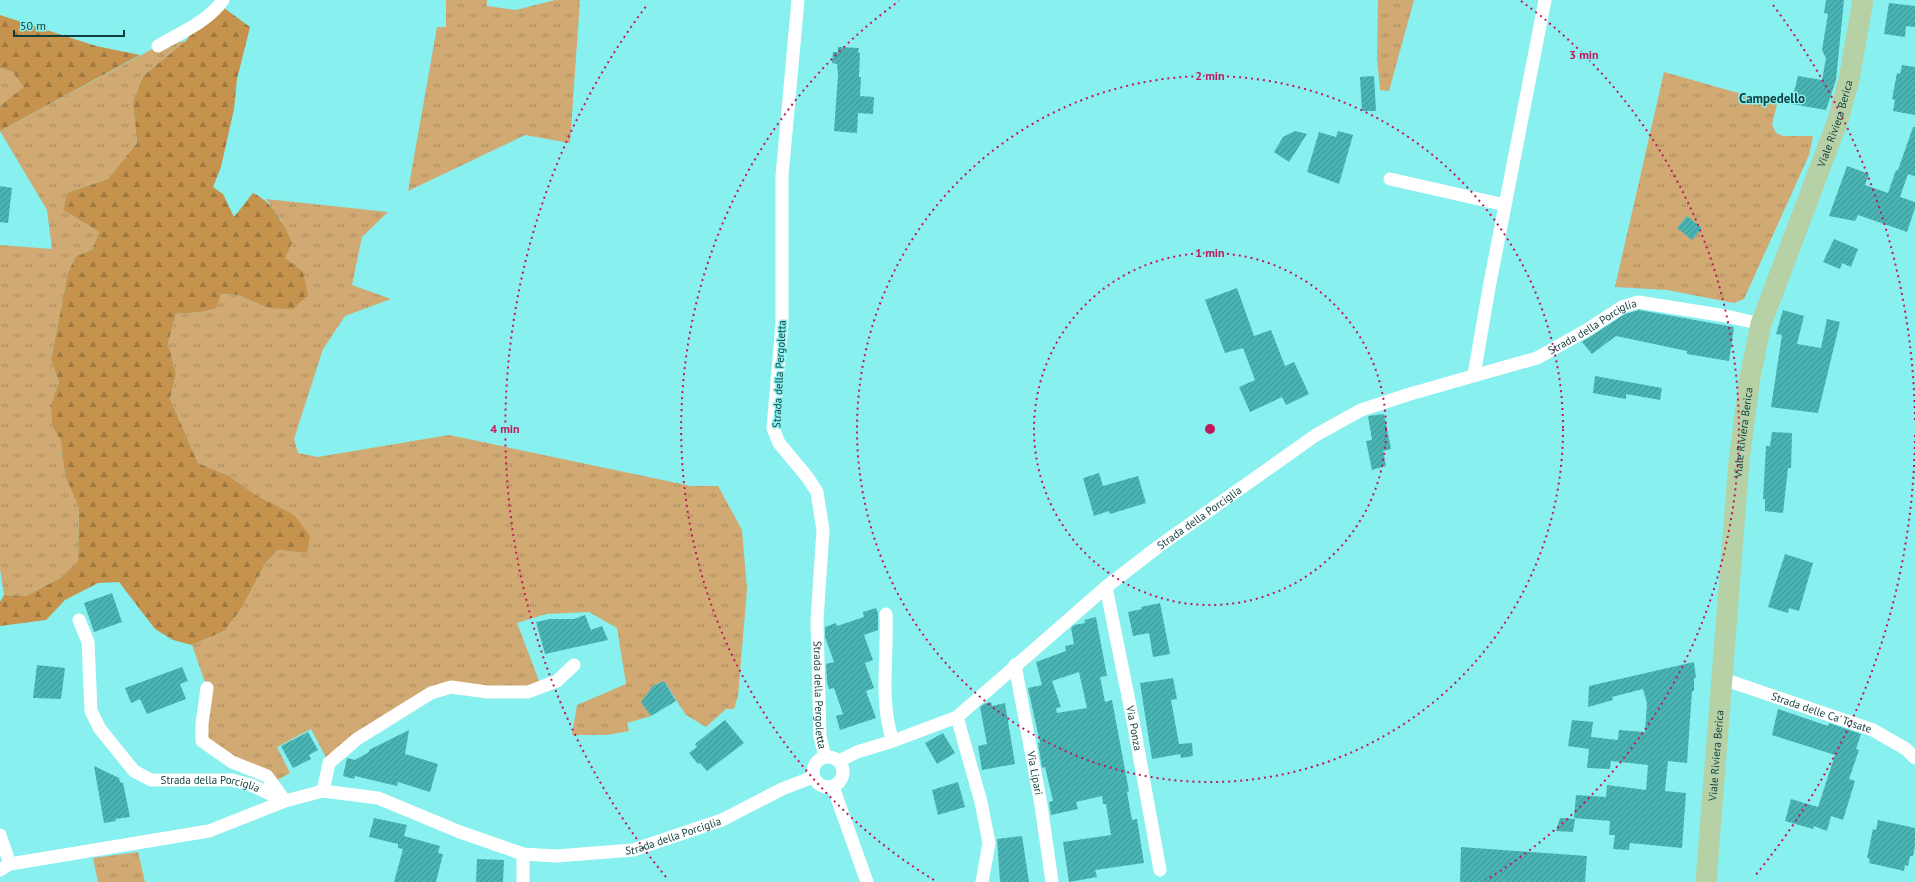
<svg xmlns="http://www.w3.org/2000/svg" width="1915" height="882" font-family="'PT Sans',sans-serif">
  <style>
    .grass { fill: url(#grass-tufts); fill-rule: evenodd }
    .forest { fill: url(#forest-firs) }
    .building { fill: url(#building-hatch); fill-rule: evenodd }
    .lines { fill: none; stroke-linecap: round; stroke-linejoin: round }
    .street { stroke: #fff; stroke-width: 13 }
    .primary { stroke: #b6d1a6; stroke-width: 21 }
    .ring { fill: none; stroke: #c2185b; stroke-width: 2; stroke-dasharray: 2 4 }
    .labels { text-anchor: middle; dominant-baseline: central; stroke-width: 3; stroke-linejoin: round; paint-order: stroke }
    .street-label { font-size: 11px; fill: #103e3e; stroke: #88f0ee }
    .quarter-label { font-size: 13px; font-weight: bold; fill: #103e3e; stroke: #88f0ee }
    .centre { fill: #c2185b; stroke: #88f0ee; stroke-width: 2 }
    .ring-label { font-size: 12px; text-anchor: middle; font-weight: bold; fill: #c2185b; stroke: #88f0ee; stroke-width: 3; stroke-linejoin: round; paint-order: stroke }
  </style>
  <defs>
    <pattern id="grass-tufts" width="24" height="20" patternUnits="userSpaceOnUse"><rect width="24" height="20" fill="#d1a973"/><path d="M3 7l-1-3M5 7V3M7 7l1-3M15 17l-1-3M17 17v-4M19 17l1-3" fill="none" stroke="#a88b60"/></pattern>
    <pattern id="forest-firs" width="22" height="20" patternUnits="userSpaceOnUse"><rect width="22" height="20" fill="#c5934d"/><path d="M5 1l3.5 6h-7zM16 11l3.5 6h-7z" fill="#9f7941"/></pattern>
    <pattern id="building-hatch" width="6" height="6" patternUnits="userSpaceOnUse"><rect width="6" height="6" fill="#49b4b3"/><path d="M-1 1l2-2M0 6l6-6M5 7l2-2" fill="none" stroke="#3b9493"/></pattern>
  </defs>
  <rect width="100%" height="100%" fill="#88f0ee"/>
  <g class="grass">
    <path d="M446,0H487V6L516,10L555,0H580L570,143L525,135L408,191L437,27H446Z"/>
    <path d="M1378,0H1414L1389,91L1380,90L1377,57Z"/>
    <path d="M186,41L143,76L133,102L137,143L108,179L67,193L63,210L99,232L92,250L76,256L68,272L51,360L59,382L51,405L52,426L61,441L65,476L79,508L78,561L62,577L26,596L4,595L0,569V245L52,249L47,210L0,131L158,46Z"/>
    <path d="M0,68L13,72L25,87L0,106Z"/>
    <path d="M1664,72L1777,104L1772,125L1776,133L1783,136H1813L1809,155L1744,299L1734,303L1667,290L1615,287ZM1687,216L1702,228L1692,239L1677,228Z"/>
    <path d="M266,199L388,212L362,237L352,285L391,299L345,316L323,349L294,439L298,453L318,457L449,435L691,486H718L742,530L747,589L738,696L734,709H726L706,727L686,715L664,681L653,686L642,702L651,716L627,723L629,731L607,735H572L577,705L626,684L617,628L589,612L546,614L517,623L541,686L451,687L329,763L311,729L277,747L290,773L272,783L202,741L207,688L192,645L224,631L241,609L265,564L278,550L307,553L259,497L229,476L198,463L170,399L176,374L168,343L176,314L200,312L221,294L238,295L268,308L303,273L285,258L282,221Z"/>
    <path d="M138,852L145,882H98L93,858Z"/>
  </g>
  <g class="forest">
    <path d="M220,5L250,27L237,79L234,109L221,167L213,187L223,194L234,217L253,193C274,203 282,222 292,242L285,258L303,272L308,295L293,309L268,308L238,295L221,294L216,308L200,312L176,314L168,343L176,374L170,399L198,463L229,476L259,497L294,515L310,536L307,553L278,550L265,564L241,609L224,631L192,645L173,640L155,629L119,582L98,583L65,600L46,620L0,626V602L4,595L26,596L62,577L78,561L79,508L65,476L61,441L52,426L51,405L59,382L51,360L68,272L76,256L92,250L99,232L63,210L67,193L108,179L137,143L133,102L143,76L186,41L198,23Z"/>
    <path d="M0,15L96,46L140,55L0,131V106L24,87L13,72L0,68Z"/>
  </g>
  <g class="building">
    <path d="M1826,0H1844L1836,80L1826,110L1791,104L1798,76L1822,80L1826,58L1822,50L1828,14L1824,13Z"/>
    <path d="M1889,3L1915,6V27L1906,26L1905,37L1884,34Z"/>
    <path d="M838,47L859,48L858,53H860L859,77H861L860,96L874,97L873,114L858,113L857,133L834,131L838,75L837,64L832,63L833,52H838Z"/>
    <path d="M1902,65L1915,67V115L1893,111L1895,100L1892,99L1897,73L1900,74Z"/>
    <path d="M1374,76L1376,111H1362L1360,77Z"/>
    <path d="M1913,127H1915V176L1908,174L1900,197L1915,202V208L1907,232L1858,215L1855,221L1829,216L1847,166L1869,174L1865,185L1888,193L1896,170L1902,171L1898,170Z"/>
    <path d="M1295,131L1307,134L1289,162L1274,152L1283,137Z"/>
    <path d="M1338,131L1353,135L1339,184L1307,172L1319,132L1336,137Z"/>
    <path d="M0,186L12,188L8,223L0,222Z"/>
    <path d="M1687,216L1702,228L1692,240L1677,228Z"/>
    <path d="M1834,239L1858,249L1851,267L1842,263L1840,269L1823,262Z"/>
    <path d="M1237,288L1254,336L1271,330L1285,366L1294,362L1309,394L1286,405L1282,397L1250,412L1239,387L1255,380L1243,348L1225,353L1205,300Z"/>
    <path d="M1639,310L1734,327L1729,361L1687,354V351L1616,336L1592,354L1582,342L1625,314Z"/>
    <path d="M1783,310L1804,316L1797,344L1821,348L1827,319L1840,322L1818,413L1771,407L1782,335L1776,334Z"/>
    <path d="M1595,376L1662,388L1660,400L1626,394V399L1593,393Z"/>
    <path d="M1384,414L1391,449L1383,451L1386,466L1372,470L1366,441L1372,440L1368,416Z"/>
    <path d="M1772,432L1792,433L1791,468H1788L1783,513L1765,511V499H1763L1766,446H1770Z"/>
    <path d="M1099,473L1103,486L1138,476L1146,503L1110,514L1109,511L1094,516L1083,478Z"/>
    <path d="M1785,554L1813,563L1799,611L1789,608L1788,613L1768,607Z"/>
    <path d="M112,593L122,622L94,632L84,603Z"/>
    <path d="M1160,603L1170,654L1153,657L1149,633L1133,636L1128,612L1142,609L1141,607Z"/>
    <path d="M876,608L878,613V630L864,635L873,660L865,663L874,688L866,691L876,718L840,730L836,716L843,714L834,688L829,689L827,682L826,664L834,662L825,637V627L836,623L837,626L864,617L863,612Z"/>
    <path d="M585,615L591,630L602,626L608,640L545,654L536,622L550,619H574Z"/>
    <path d="M1096,617L1107,676L1100,677L1105,702L1112,700L1129,791L1127,792L1132,820L1137,819L1144,863L1095,870L1097,877L1069,882L1063,842L1111,835L1106,804H1103L1102,796L1076,802L1078,809L1051,815L1049,802L1053,801L1045,767L1042,768L1038,743H1040L1028,688L1042,685L1036,662L1066,651L1065,646L1074,644L1071,628L1074,625L1085,623L1084,620ZM1079,672L1087,708L1057,713L1056,708L1061,707L1052,681Z"/>
    <path d="M1694,662L1696,678H1694V691H1692L1687,763L1668,761L1665,791L1686,793L1682,848L1630,843L1629,850L1613,849L1615,835H1609L1610,821L1574,818L1576,795L1606,797L1607,785L1646,790L1648,765L1611,761L1610,769L1587,768L1589,749L1568,746L1572,720L1593,722L1591,737L1618,740L1619,730L1645,732L1647,703L1643,689L1612,697L1613,700L1588,707L1589,686Z"/>
    <path d="M37,665L65,668L61,699L33,698Z"/>
    <path d="M182,667L188,681L180,684L186,699L147,714L140,699L131,703L125,688Z"/>
    <path d="M1173,678L1177,699L1171,700L1179,744L1192,743L1193,756L1181,758L1180,754L1152,759L1140,683Z"/>
    <path d="M664,681L676,701L651,716L641,702L653,686Z"/>
    <path d="M991,702L992,706L1005,703L1015,764L982,770L978,746L987,744L980,707L984,704Z"/>
    <path d="M1778,709L1828,726L1829,723L1861,734L1856,749L1859,750L1849,779L1855,781L1843,820L1831,816L1827,831L1814,826L1813,829L1785,821L1791,799L1818,807L1835,755L1772,735Z"/>
    <path d="M725,720L744,743L707,771L700,763L698,764L689,753L697,747L695,744Z"/>
    <path d="M409,730L405,754L438,764L430,792L398,782L397,786L355,776L354,779L343,776L347,758L355,760L369,752V750Z"/>
    <path d="M308,732L318,750L309,755L311,759L293,768L281,746Z"/>
    <path d="M943,733L955,753L937,764L925,743Z"/>
    <path d="M94,766L119,778L120,782L123,783L130,817L115,819L116,821L104,823Z"/>
    <path d="M958,782L965,807L938,815L932,790Z"/>
    <path d="M374,818L407,825L404,836L440,846L438,853L443,854L436,882H394L403,849L398,848V844L369,837Z"/>
    <path d="M1560,818L1575,819L1573,832L1556,831Z"/>
    <path d="M1878,820L1915,828V845L1913,856H1910L1908,866L1905,865L1904,871L1869,863L1870,859L1867,858L1873,829L1876,830Z"/>
    <path d="M1022,836L1029,882H1000L997,839Z"/>
    <path d="M1461,847L1587,856L1585,882H1460Z"/>
    <path d="M477,859L504,860L503,882H476Z"/>
  </g>
  <g class="lines">
    <g class="street">
      <path id="s1" d="M798,0L782,176V323L773,428L779,443L808,478L817,492L823,530L817,621L820,736L825,757"/>
      <path d="M158,46C180,33 209,21 223,0"/>
      <path d="M1390,179L1505,205"/>
      <path d="M1474,375L1489,288L1545,0"/>
      <path id="s2" d="M1106,587L1133,721L1160,870"/>
      <path d="M886,614C888,655 879,703 893,741"/>
      <path id="s3" d="M79,620L88,642L91,711L100,729L134,771L151,780H232L251,785L285,801"/>
      <path id="s4" d="M1015,665L1041,805L1052,882"/>
      <path id="s5" d="M1723,679L1873,730L1906,749L1915,758"/>
      <path d="M207,688L202,724V741L232,762L267,776L283,798"/>
      <path d="M957,717L981,802L989,843L982,882"/>
      <circle cx="828" cy="772" r="15"/>
      <path id="s6" d="M839,761L857,752L893,741L957,717L1106,587L1159,546L1316,435L1361,410L1410,394L1537,358L1587,330L1622,307L1638,302L1726,316L1761,324"/>
      <path d="M833,787L867,882"/>
      <path d="M323,791L329,763L357,739L431,693L451,687L487,692H528L557,681L574,665"/>
      <path d="M0,835L10,864"/>
      <path id="s7" d="M0,870L10,864L209,831L285,801L323,791L378,798L460,832L523,854L556,856L633,850L722,820L782,789L813,777"/>
      <path d="M523,882V854"/>
    </g>
    <path class="primary" id="s8" d="M1706,882L1739,461L1750,377L1761,324L1838,120L1849,80L1863,0"/>
  </g>
  <g class="ring">
    <circle cx="1210" cy="429" r="176"/>
    <circle cx="1210" cy="429" r="353"/>
    <path d="M934 880A529 529 0 0 1 899 1M1521 1A529 529 0 0 1 1486 880"/>
    <path d="M1915 435A705 705 0 0 1 1754 877M666 877A705 705 0 0 1 647 5M1773 5A705 705 0 0 1 1915 423"/>
  </g>
  <g class="labels">
    <g class="street-label">
      <text stroke="none"><textPath href="#s8" startOffset="775">Viale Riviera Berica</textPath></text>
      <text stroke="none"><textPath href="#s6" startOffset="882">Strada della Porciglia</textPath></text>
      <text transform="translate(779 374) rotate(-87)">Strada della Pergoletta</text>
      <text stroke="none"><textPath href="#s8" startOffset="451">Viale Riviera Berica</textPath></text>
      <text stroke="none"><textPath href="#s6" startOffset="440">Strada della Porciglia</textPath></text>
      <text stroke="none"><textPath href="#s1" startOffset="711">Strada della Pergoletta</textPath></text>
      <text stroke="none"><textPath href="#s5" startOffset="104">Strada delle Ca' Tosate</textPath></text>
      <text stroke="none"><textPath href="#s2" startOffset="144">Via Ponza</textPath></text>
      <text stroke="none"><textPath href="#s8" startOffset="127">Viale Riviera Berica</textPath></text>
      <text stroke="none"><textPath href="#s4" startOffset="110">Via Lipari</textPath></text>
      <text stroke="none"><textPath href="#s3" startOffset="246">Strada della Porciglia</textPath></text>
      <text stroke="none"><textPath href="#s7" startOffset="698">Strada della Porciglia</textPath></text>
    </g>
    <g class="quarter-label">
      <text x="1772" y="98">Campedello</text>
    </g>
  </g>
  <circle cx="1210" cy="429" r="6" class="centre"/>
  <g class="ring-label">
    <text x="1584" y="59">3 min</text>
    <text x="1210" y="80">2 min</text>
    <text x="1210" y="257">1 min</text>
    <text x="505" y="433">4 min</text>
  </g>
  <path d="M14 30v6h110v-6" fill="none" stroke="#103e3e" stroke-width="2"/>
  <text x="20" y="30" font-size="12" fill="#103e3e" stroke="#88f0ee" stroke-width="3" paint-order="stroke">50 m</text>
</svg>
